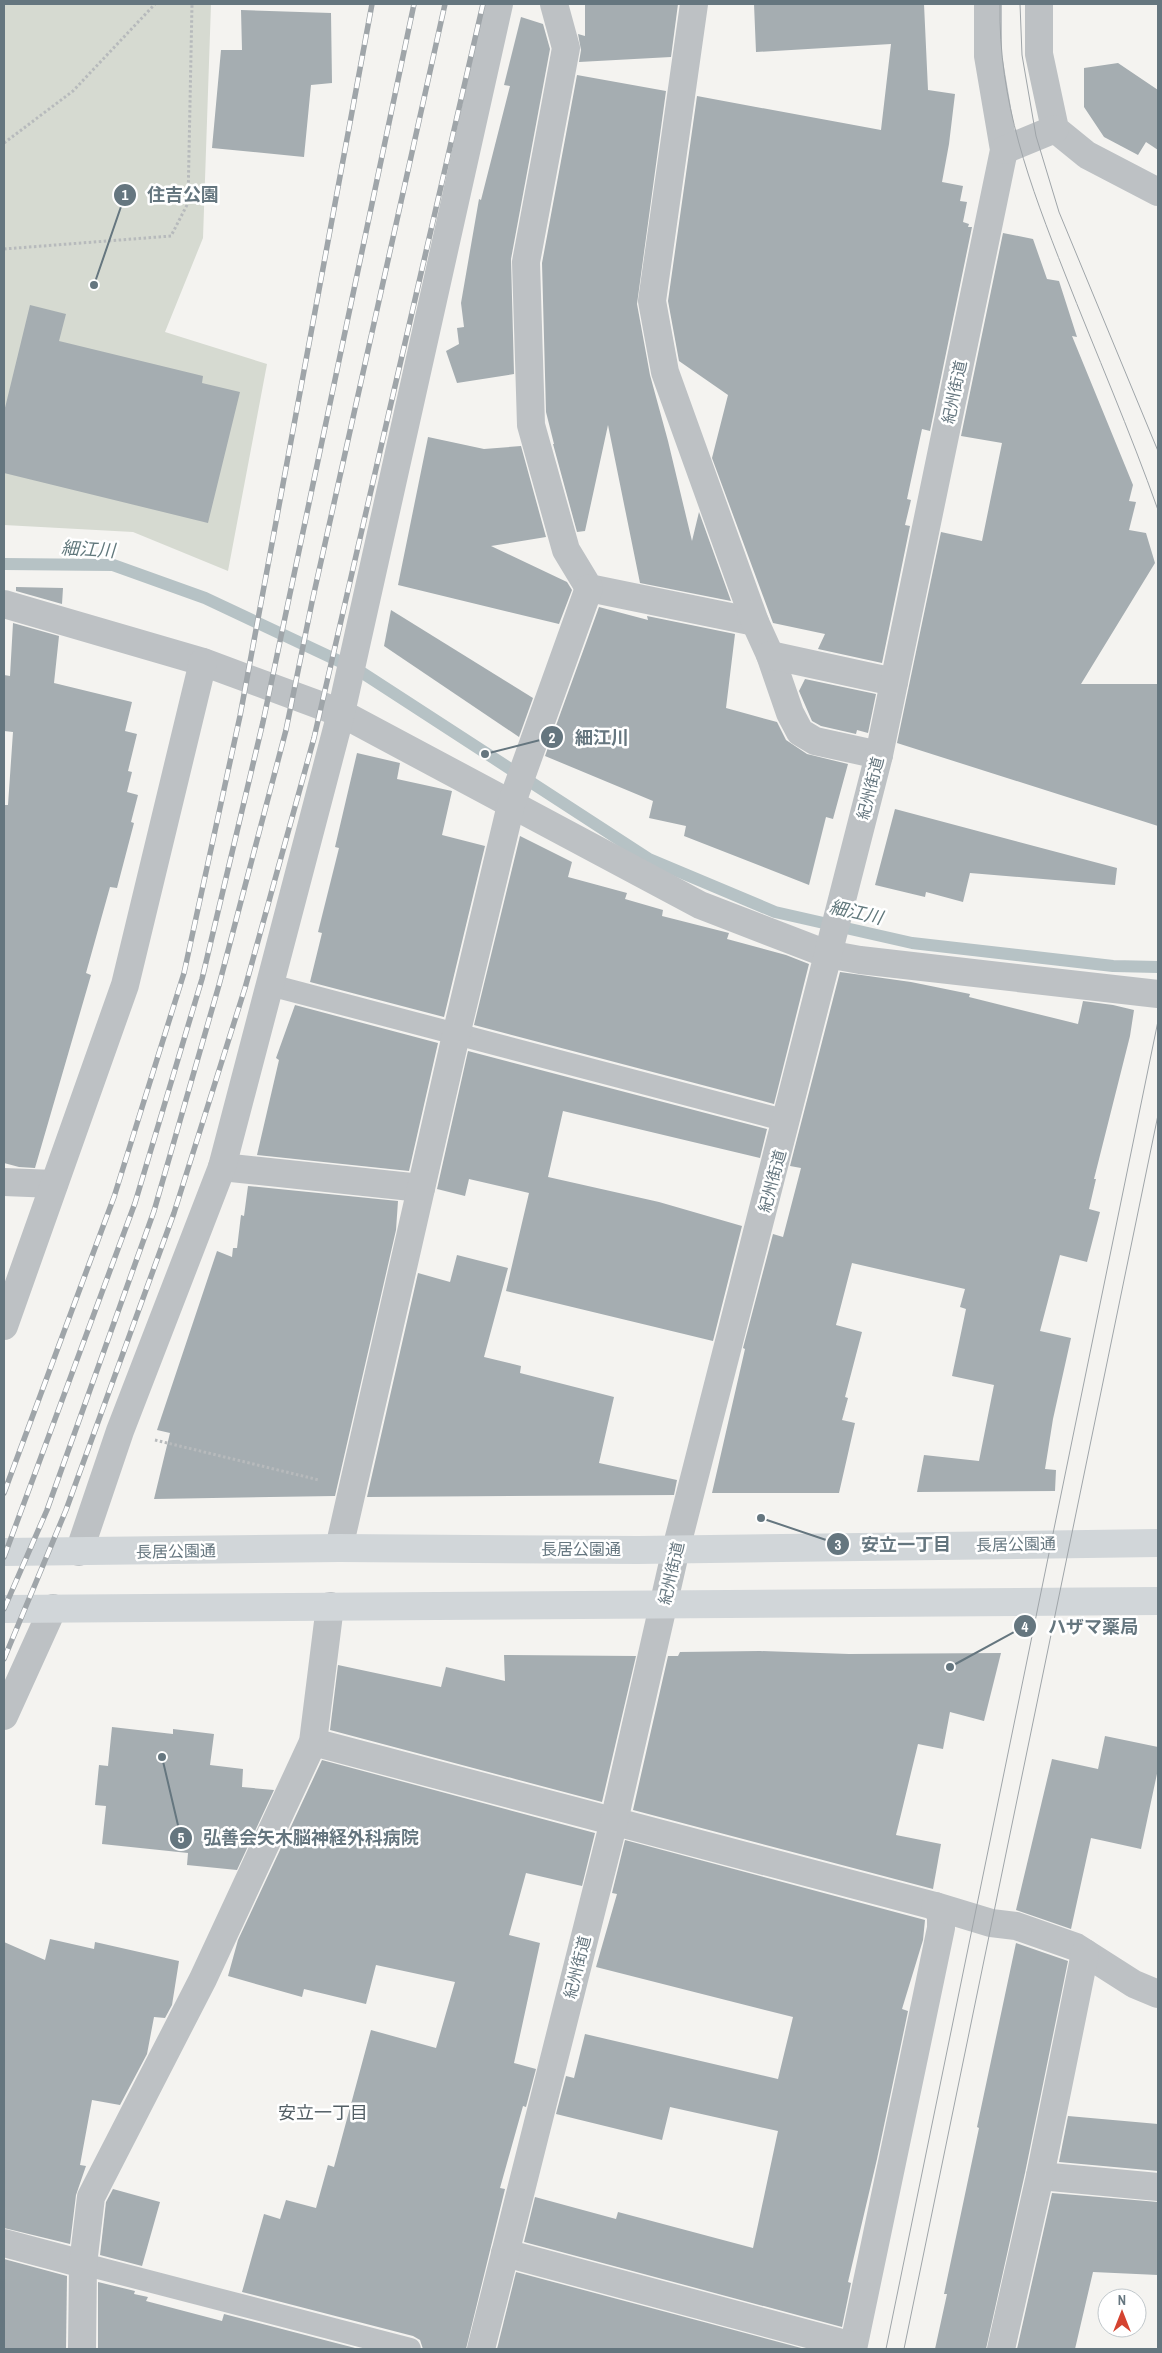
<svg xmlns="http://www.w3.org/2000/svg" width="1162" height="2353" font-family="'Archivo Narrow','Noto Sans JP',sans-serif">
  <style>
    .green { fill: #d6dad1 }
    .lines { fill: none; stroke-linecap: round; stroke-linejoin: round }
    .stream { stroke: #b6c2c5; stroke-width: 12 }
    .building { fill: #a5adb1 }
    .path { stroke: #b7babc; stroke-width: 3; stroke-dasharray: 2.5 2.5; stroke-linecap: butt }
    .service { stroke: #bdc1c4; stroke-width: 22 }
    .minor { stroke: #bdc1c4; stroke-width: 28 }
    .tertiary { stroke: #bdc1c4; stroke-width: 28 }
    .trunk { stroke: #d1d6d9; stroke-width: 28 }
    .tram { stroke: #9fa5a9; stroke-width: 1 }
    .rail-casing { stroke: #9fa5a9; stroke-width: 5.5 }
    .rail { stroke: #fff; stroke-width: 4; stroke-dasharray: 11; stroke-linecap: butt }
    .labels { text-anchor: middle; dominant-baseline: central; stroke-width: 5; stroke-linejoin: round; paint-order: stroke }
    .street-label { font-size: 16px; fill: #65767f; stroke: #fff }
    .water-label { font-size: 18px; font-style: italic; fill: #61787c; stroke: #fff }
    .neighbourhood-label { font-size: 18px; fill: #525e64; stroke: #fff }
    .leader { fill: none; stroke: #65767f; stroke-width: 2 }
    .callout-dot { fill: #65767f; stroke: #fff; stroke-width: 2 }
    .mark-label { font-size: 15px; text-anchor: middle; font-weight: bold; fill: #fff }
    .callout-label { font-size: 18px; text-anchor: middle; font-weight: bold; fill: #65767f; stroke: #fff; stroke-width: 5; stroke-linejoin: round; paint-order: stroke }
  </style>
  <rect width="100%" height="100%" fill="#f4f3f0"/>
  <path class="green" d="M4,4H211L203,238L165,332L267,364L228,571L133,532L4,525Z"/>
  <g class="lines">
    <path class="stream" d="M4,564L113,565L205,598L358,670L649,859L775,912L912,943L1113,966L1158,967"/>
  </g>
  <g class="building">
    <path d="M585,4H678L671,57L579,62L581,50L578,34L585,36Z"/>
    <path d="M754,4H924L928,90L955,94L949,144L942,182L963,186L960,201L967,202L963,222L969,224L968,227H972L930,431L922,429L907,499L911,500L905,525L910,526L882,663L818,649L825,634L773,623L712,458L728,395L679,361L668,301L697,96L881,130L891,44L756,52Z"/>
    <path d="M241,10L331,13L332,83L311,85L304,157L212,148L221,50H242Z"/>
    <path d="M521,17L543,24L550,49L511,259L514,374L457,383L446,351L459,344L457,328L464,327L461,303L479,199L481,200L510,86L504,85Z"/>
    <path d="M1118,63L1158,90V150L1146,142L1138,155L1104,137L1084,107V68Z"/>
    <path d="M577,75L666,91L637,304L650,375L668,441L692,541L699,512L731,601L640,583L608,425L585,531L577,532L553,444H554L546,412L542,263Z"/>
    <path d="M1003,233L1033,239L1047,279L1059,281L1077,337L1072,336L1133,485L1129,501L1136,502L1129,530L1146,533L1155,563L1081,684H1158V826L897,743L941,532L982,541L1002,443L961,436Z"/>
    <path d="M30,305L66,314L59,341L203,376L202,383L240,392L208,523L4,473V412Z"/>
    <path d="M428,437L484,449L521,446L546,537L491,546L567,582L572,590L559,624L398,585Z"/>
    <path d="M16,587L63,588L62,604L16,591Z"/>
    <path d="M599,607L648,620L647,616L735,634L726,708L777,722L786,740L807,754L848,764L833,819L826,817L809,885L684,836L686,826L649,818L653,801L545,756Z"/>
    <path d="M391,610L533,698L519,737L384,646Z"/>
    <path d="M13,623L59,636L54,683L132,702L125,731L137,734L128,771L132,772L127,792L138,795L131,822L134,823L117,888L110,887L86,973L91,975L35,1168L19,1167L4,1163V805H8L13,732L4,731V675L10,676Z"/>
    <path d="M805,679L876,694L868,733L857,730L856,734L821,726L812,721L799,691Z"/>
    <path d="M357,753L400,763L397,779L452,791L442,835L485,846L444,1017L310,982L322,933L318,932L339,848L335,847Z"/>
    <path d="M895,809L1117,868L1115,885L970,873L963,902L926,892L925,897L875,885Z"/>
    <path d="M520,836L572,862L568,877L627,893L625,899L663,910L662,916L729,933L727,939L786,955L809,964L774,1104L474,1025Z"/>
    <path d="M840,972L911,982L970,994L969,997L1078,1024L1083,1001L1113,1005L1134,1010L1130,1036L1094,1179H1096L1089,1209L1100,1212L1087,1262L1060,1255L1040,1331L1071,1338L1053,1419L1045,1469L1056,1470L1055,1491L917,1492L924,1455L979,1461L994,1385L952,1376L966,1309L960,1307L965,1289L852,1263L836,1325L862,1332L845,1397L848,1398L842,1420L855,1423L839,1493H712L745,1349L743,1348L773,1234L783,1237L801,1168L790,1166Z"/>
    <path d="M295,1005L438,1043L409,1171L257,1155L279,1060L276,1058Z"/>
    <path d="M468,1051L767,1129L760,1158L563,1111L548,1177L659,1202L742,1226L713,1341L506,1291L529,1193L469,1179L465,1196L437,1189Z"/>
    <path d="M248,1186L398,1201L396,1230L335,1496L154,1499L170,1433L157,1430L217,1251L232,1257L233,1248H237L241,1215L244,1216Z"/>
    <path d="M457,1255L508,1268L484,1357L521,1366L520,1373L614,1397L599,1463L677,1480L674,1495L367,1497L418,1273L450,1282Z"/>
    <path d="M760,1651L849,1654L1001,1653L984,1721L950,1712L943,1749L918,1744L896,1835L941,1844L933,1889L633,1810L668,1656H678L680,1652Z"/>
    <path d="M504,1655L636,1656L602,1802L330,1730L338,1665L441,1687L446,1667L505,1681Z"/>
    <path d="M112,1727L173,1734V1729L214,1734L210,1765L243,1769L242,1787L274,1790L237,1870L187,1865L188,1853L102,1844L106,1806L95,1805L99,1765L108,1766Z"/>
    <path d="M1105,1736L1158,1747V1769L1141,1849L1091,1838L1071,1929L1016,1910L1052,1759L1098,1769Z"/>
    <path d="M322,1760L595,1833L582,1886L526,1873L509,1935L540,1943L514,2063L536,2069L526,2107L523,2106L500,2188L505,2189L466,2349H423L420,2340L413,2336L242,2292L264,2214L280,2219L286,2200L316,2208L328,2165L334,2167L371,2030L436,2048L455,1982L376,1965L366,2004L304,1989L302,1997L228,1976L238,1940Z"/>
    <path d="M625,1840L925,1920L923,1940L902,2009L908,2011L877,2159L848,2282L851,2283L842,2327L524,2242L535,2197L616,2219L618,2212L753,2248L778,2131L670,2107L662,2140L556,2114L566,2076L574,2078L585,2034L778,2079L793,2017L596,1967L617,1894L612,1893Z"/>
    <path d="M50,1939L94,1949L95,1942L179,1961L172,2005L165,2018L154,2017L147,2054L120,2105L92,2100L80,2165L86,2166L76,2195L70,2244L4,2228V1942L45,1960Z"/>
    <path d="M1016,1943L1068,1961L1025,2173L986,2349H935L947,2294H944L979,2128L977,2127Z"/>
    <path d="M1068,2116L1158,2124V2171L1059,2162Z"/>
    <path d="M113,2189L160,2202L142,2266L100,2255L106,2202Z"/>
    <path d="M1052,2193L1158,2202V2275L1093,2272L1075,2349H1017Z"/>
    <path d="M4,2259L67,2276L66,2349H4Z"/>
    <path d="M516,2272L805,2349H497Z"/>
    <path d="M98,2282L135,2291L134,2294L148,2297L146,2301L222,2321L224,2314L359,2349H98Z"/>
  </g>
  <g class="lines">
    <g class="path">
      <path d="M4,143L73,91L155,4"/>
      <path d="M4,249L171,236L188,203L192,4"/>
      <path d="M155,1440L319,1480"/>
    </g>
    <g class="service">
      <path d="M270,985L787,1121"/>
      <path d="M83,2264L410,2349"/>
    </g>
    <g class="minor">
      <path d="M554,4L566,48L526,262L531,425L566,550L589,588L755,622"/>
      <path d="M694,4L652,301L665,372L755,622L770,655L790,713L800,732L815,741L879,755"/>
      <path d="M1039,4V54L1055,129L1087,155L1158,192"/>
      <path d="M4,604L203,662L341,713L700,905L827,954L860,960L1158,994"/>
      <path d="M770,655L894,682"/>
      <path d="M222,1167L421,1188"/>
      <path d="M4,1182L54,1184"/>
      <path d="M4,1326L125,985L203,662"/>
      <path d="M339,1548L456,1035L511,805L589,588"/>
      <path d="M79,1552L120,1431L222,1167L341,713L499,4"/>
      <path d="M4,1716L53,1608"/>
      <path d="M313,1742L935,1906L941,1915V1928L853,2349"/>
      <path d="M935,1906L991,1923L1016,1926L1076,1947L1134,1984L1158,1994"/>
      <path d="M1040,2176L1158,2187"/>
      <path d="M4,2243L83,2264"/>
      <path d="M505,2253L853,2346"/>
      <path d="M82,2349L83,2264L91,2197L203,1979L313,1742L330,1606"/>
      <path d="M481,2349L614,1821L676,1549L879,755L1004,150L988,56V4"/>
      <path d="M1001,2349L1040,2176L1085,1953"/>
    </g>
    <path class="tertiary" d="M1004,150L1055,129"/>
    <g class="trunk">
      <path d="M4,1552L339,1548L638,1550L1158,1543"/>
      <path d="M4,1609L1158,1601"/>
    </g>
    <g class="tram">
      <path d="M1000,4C998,101 1030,185 1065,274C1096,353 1130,431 1158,510"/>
      <path d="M1020,4L1022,55L1036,136L1059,212L1158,451"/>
      <path d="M886,2349L1158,1021"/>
      <path d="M904,2349L1158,1115"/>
    </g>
    <defs>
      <g id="rail">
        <path d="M4,1493L114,1197L184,973L240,716L372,4"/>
        <path d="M4,1557L135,1203L202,979L263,722L414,4"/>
        <path d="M4,1609L47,1510L154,1211L219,985L286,730L312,602L445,4"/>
        <path d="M4,1659L66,1510L174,1213L245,988L314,738L483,4"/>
      </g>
    </defs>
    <use href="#rail" class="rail-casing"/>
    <use href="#rail" class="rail"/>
  </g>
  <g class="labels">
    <g class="street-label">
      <text transform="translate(954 392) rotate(-78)">紀州街道</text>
      <text transform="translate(870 788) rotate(-76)">紀州街道</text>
      <text transform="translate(772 1181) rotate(-75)">紀州街道</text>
      <text transform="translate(1016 1544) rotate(-1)">長居公園通</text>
      <text x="581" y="1549">長居公園通</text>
      <text transform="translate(176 1551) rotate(-1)">長居公園通</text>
      <text transform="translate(671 1573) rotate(-77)">紀州街道</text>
      <text transform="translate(577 1967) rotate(-76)">紀州街道</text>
    </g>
    <g class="water-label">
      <text transform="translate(88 549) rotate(3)">細江川</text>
      <text transform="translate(856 912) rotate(13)">細江川</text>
    </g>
    <g class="neighbourhood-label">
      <text x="323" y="2112">安立一丁目</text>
    </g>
  </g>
  <path class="leader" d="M94 285L125 195M485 754L552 737M761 1518L838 1544M950 1667L1025 1626M162 1757L181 1838"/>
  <g class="callout-dot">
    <circle cx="94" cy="285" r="5"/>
    <circle cx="485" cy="754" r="5"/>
    <circle cx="761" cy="1518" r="5"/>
    <circle cx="950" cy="1667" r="5"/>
    <circle cx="162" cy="1757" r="5"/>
    <circle cx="125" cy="195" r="12"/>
    <circle cx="552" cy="737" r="12"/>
    <circle cx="838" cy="1544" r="12"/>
    <circle cx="1025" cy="1626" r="12"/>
    <circle cx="181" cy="1838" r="12"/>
  </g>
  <g class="mark-label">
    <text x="125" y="200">1</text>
    <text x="552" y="743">2</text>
    <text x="838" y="1550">3</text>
    <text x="1025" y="1632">4</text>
    <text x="181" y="1843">5</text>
  </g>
  <g class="callout-label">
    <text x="183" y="201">住吉公園</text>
    <text x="602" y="744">細江川</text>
    <text x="906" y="1551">安立一丁目</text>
    <text x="1093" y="1633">ハザマ薬局</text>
    <text x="311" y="1844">弘善会矢木脳神経外科病院</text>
  </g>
  <rect width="1162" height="2353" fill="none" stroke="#65767f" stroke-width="10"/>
  <g transform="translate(1122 2313)"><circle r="24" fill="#ffffff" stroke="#c1c8cc"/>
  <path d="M0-4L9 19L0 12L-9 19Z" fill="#d44330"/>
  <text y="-8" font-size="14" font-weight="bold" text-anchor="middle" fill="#65767f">N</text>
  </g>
</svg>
